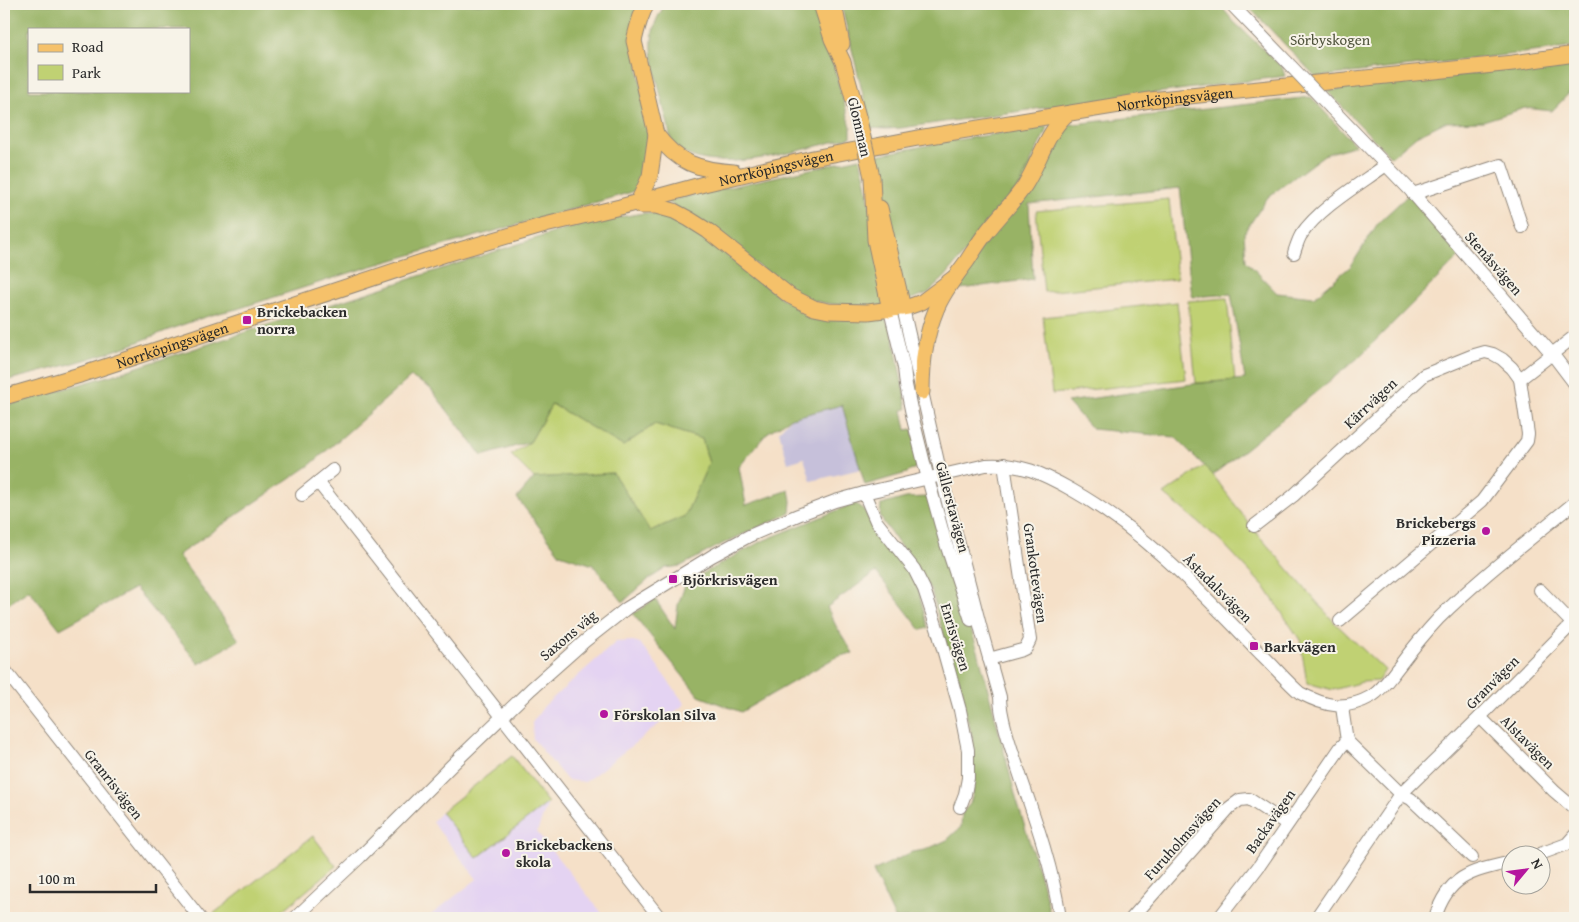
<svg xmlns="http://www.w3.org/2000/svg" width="1579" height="922" font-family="'Gentium Book Plus',serif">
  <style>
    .built { fill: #e4d3f2 }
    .industrial { fill: #c6c0da }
    .green { fill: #c0d173; stroke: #767e4f }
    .forest { fill: #98b365; stroke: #626f48; fill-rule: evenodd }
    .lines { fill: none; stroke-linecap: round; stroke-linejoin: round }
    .minor-casing { stroke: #90867a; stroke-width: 14 }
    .major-casing { stroke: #90867a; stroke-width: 17 }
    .minor { stroke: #fff; stroke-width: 12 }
    .major { stroke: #f5c16b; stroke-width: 15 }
    .minor-bridge-casing { stroke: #90867a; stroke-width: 14; stroke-linecap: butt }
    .major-bridge-casing { stroke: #90867a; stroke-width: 17; stroke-linecap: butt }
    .minor-bridge { stroke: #fff; stroke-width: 12 }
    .major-bridge { stroke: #f5c16b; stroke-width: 15 }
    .poi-dot { fill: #b5179e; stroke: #f7f3e8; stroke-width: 2 }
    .labels { text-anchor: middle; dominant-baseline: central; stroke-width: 4; stroke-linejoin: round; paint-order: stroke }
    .park-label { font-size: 15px; fill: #50543d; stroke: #f7f3e8 }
    .street-label { font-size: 15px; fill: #2b2b2b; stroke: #f7f3e8 }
    .poi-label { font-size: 15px; font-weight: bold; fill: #2b2b2b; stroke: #f7f3e8; text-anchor: start }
  </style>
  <rect width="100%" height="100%" fill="#f7f3e8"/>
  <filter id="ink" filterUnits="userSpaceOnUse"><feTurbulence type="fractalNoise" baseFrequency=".02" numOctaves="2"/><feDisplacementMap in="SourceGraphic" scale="10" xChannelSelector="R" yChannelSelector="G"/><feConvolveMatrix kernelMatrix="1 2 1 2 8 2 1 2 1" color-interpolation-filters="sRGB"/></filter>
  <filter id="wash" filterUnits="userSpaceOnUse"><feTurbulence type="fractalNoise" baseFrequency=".0096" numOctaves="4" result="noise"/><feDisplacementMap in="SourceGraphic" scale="20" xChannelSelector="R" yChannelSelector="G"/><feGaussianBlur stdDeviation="1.12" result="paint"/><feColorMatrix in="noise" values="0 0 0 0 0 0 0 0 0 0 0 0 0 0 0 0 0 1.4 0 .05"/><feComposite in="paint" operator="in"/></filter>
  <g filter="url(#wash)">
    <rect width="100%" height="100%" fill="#f5e0c8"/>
    <g class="built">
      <path d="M633,641L640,643L685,704L585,782L567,780L533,739L532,723L544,706L616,642Z"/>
      <path d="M512,756L548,803L537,832L605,917L603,918H427L477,879L432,822L441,812Z"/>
    </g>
    <path class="industrial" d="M842,404L861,469L811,481L804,458L788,463L779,431L791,418Z"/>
    <g class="green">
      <path d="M1169,199L1177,279L1044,292L1036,211Z"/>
      <path d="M1227,298L1235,380L1196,383L1188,301Z"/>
      <path d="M1177,302L1186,379L1052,394L1043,317Z"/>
      <path d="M552,404L623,446L655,424L702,439L709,463L685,516L650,531L613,473L534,478L511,455L530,442Z"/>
      <path d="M1204,466L1213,475L1254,530L1335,623L1385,670L1378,681L1362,682L1333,690L1307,683L1300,640L1266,589L1220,540L1164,494Z"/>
      <path d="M512,756L548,803L477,858L441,812Z"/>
      <path d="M313,836L336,866L274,918H208Z"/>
    </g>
    <g class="forest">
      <path d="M4,4H640L632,22L647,127L649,163L640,187L632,192L368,267L237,309C199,316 162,333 125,347C85,361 45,371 4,381ZM29,29H189V91H29Z"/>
      <path d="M666,4H816L851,127V137C812,147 695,185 671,139C669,134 669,128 668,124C664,110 661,97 658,83C651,53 646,30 666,4Z"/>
      <path d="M841,4H1219L1234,22L1282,67L1285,76L1064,105L901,128L887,129L871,128Z"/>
      <path d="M1246,4H1575V47L1316,77Z"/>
      <path d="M1575,61V87L1552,111L1525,108L1483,121L1445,122L1416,136L1391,157L1327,91Z"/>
      <path d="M1311,97L1355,145L1324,155L1268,197L1244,233L1246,261L1277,293L1314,297L1351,266L1378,223L1409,194L1462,254L1358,358L1213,475L1175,437L1092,429L1067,402L1192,384L1245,379L1231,294L1192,297L1180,188L1029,204L1033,279L946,291L1057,126Z"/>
      <path d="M1047,126L1045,133L1019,186L945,277L928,293L906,301L872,156L950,141Z"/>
      <path d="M860,158L866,182L886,304L879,306C854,305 828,307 803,297L667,201Z"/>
      <path d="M644,213L659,214L674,219L699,233L784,300L879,316L885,319L892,330L907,409L902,410L906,430L912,429L919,456L915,468L907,473L865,485L842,405L791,418L767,433L739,467L746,505L789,490L791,501L790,513L722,544L681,566L666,568L649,579L623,602L593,565L560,554L517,498L534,478L613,473L650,531L685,516L709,463L702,439L655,424L623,446L552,404L530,442L482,456L430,388L411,377L310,465L178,555L239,640L199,664L135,588L60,629L29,590L4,607V406L116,374L571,227L608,219Z"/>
      <path d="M926,497L931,505L978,651L1016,798L1044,889L1051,918H895L873,871L912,852L925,850L947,840L961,827L962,813L970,804L973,794V739L931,590L880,517L881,505L906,498Z"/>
      <path d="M855,503L865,511L873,527L903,563L917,586L928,628L921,630L876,572L827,607L836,626L853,653L836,657L741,712L699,696L633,614L655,599L675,629L678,605L686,583L760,542Z"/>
    </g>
  </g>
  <g filter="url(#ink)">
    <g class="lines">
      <defs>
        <g id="minor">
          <path d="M1231,4L1287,62"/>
          <path d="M1331,108L1410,190L1553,355L1575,384"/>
          <path d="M1413,194L1501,165L1522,227"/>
          <path d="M1294,253C1296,247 1298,240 1301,235C1319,208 1360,184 1386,165"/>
          <path d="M903,308L941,475L982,633L1000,697C1000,719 1014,756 1021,778C1037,824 1053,870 1060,918"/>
          <path d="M890,310L904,368L906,385L913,419L928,479L946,544L971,620"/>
          <path d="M318,482L660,918"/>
          <path d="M864,493L876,521L914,569L924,589L938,631L960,710L968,750V778L965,794L960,807"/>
          <path d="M302,495L333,470"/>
          <path d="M1254,526L1293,496L1424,375L1471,356L1485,352L1493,354L1502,359L1512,368L1520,379"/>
          <path d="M1340,621L1482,501L1527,441L1528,434L1520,379L1575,336"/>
          <path d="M989,659L1022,650L1026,648L1030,640L1004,464"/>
          <path d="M4,669L200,918"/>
          <path d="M1342,707L1347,741"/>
          <path d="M1480,717L1554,791L1575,809"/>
          <path d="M1347,741L1401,794L1411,799L1472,857"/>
          <path d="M1540,854L1567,844L1575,835"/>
          <path d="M295,918L360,857L453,764L531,689L585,641L627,608L712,556L749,536L798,515L835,501L864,493L986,465C1021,463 1042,473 1072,490C1145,531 1202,593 1260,653C1274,666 1286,681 1300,693C1327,707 1345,711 1372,696C1384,688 1391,676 1400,665C1412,649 1425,633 1439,618C1481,576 1530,540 1575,502"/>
          <path d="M1132,918L1229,808L1240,800L1249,799L1287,824"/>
          <path d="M1219,918L1259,866L1341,747L1347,741"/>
          <path d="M1316,918L1401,794L1480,717L1570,626V621L1540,590"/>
          <path d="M1435,918C1448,875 1472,871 1512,862"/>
        </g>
        <g id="major">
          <path d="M821,4L832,39L843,62L859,120"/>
          <path d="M834,4L842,44"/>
          <path d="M656,134C677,163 699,170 734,172"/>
          <path d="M872,177L875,240L890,310"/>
          <path d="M638,202L650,176L656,134L634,41C637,28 640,15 647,4"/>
          <path d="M640,206H656L674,211L689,219L708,231L790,296L814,308L829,311L868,312L908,307L922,302L955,277"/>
          <path d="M880,208L903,308"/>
          <path d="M922,392C922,364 925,336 936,310C943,292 956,276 967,261C973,252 979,242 986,233C998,217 1014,202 1025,185C1040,161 1046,133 1067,114"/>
          <path id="s1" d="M4,397L80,375L446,254L545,225L620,207L704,184L813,158L918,138L1150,100L1513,63L1575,54"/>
        </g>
      </defs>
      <use href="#minor" class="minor-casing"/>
      <use href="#major" class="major-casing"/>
      <use href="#minor" class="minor"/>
      <use href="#major" class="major"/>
      <defs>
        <path id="minor-bridge" d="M1287,62L1331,108"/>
        <path id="major-bridge" d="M859,120L872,177"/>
      </defs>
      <use href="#minor-bridge" class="minor-bridge-casing"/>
      <use href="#major-bridge" class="major-bridge-casing"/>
      <use href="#minor-bridge" class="minor-bridge"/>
      <use href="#major-bridge" class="major-bridge"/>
    </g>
  </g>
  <g class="poi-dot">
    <rect x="242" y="315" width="10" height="10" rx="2.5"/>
    <circle cx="1486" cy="531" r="5"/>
    <rect x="668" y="574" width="10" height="10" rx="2.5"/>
    <rect x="1249" y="641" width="10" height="10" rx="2.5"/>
    <circle cx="604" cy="714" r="5"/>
    <circle cx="506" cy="853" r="5"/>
  </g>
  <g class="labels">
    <g class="park-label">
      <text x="1330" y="39">Sörbyskogen</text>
    </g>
    <g class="street-label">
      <text stroke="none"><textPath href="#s1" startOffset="1211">Norrköpingsvägen</textPath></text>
      <text transform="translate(860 127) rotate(77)">Glomman</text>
      <text stroke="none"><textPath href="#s1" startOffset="806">Norrköpingsvägen</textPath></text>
      <text transform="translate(1494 263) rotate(49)">Stenåsvägen</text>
      <text stroke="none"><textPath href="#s1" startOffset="176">Norrköpingsvägen</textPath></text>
      <text transform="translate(1370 403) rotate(-43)">Kärrvägen</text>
      <text transform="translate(953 507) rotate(75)">Gällerstavägen</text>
      <text transform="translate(1036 573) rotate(82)">Grankottevägen</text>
      <text transform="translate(1218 588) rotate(45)">Åstadalsvägen</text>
      <text transform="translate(568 635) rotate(-40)">Saxons väg</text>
      <text transform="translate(956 637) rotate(73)">Enrisvägen</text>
      <text transform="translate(1492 682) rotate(-45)">Granvägen</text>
      <text transform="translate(1528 742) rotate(45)">Alstavägen</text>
      <text transform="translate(114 784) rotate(52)">Granrisvägen</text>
      <text transform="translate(1270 821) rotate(-55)">Backavägen</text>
      <text transform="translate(1182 838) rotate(-48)">Furuholmsvägen</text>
    </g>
    <g class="poi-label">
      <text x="257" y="311">Brickebacken<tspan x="257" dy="17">norra</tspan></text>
      <text x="1476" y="522" text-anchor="end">Brickebergs<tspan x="1476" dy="17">Pizzeria</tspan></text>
      <text x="683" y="579">Björkrisvägen</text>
      <text x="1264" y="646">Barkvägen</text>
      <text x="614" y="714">Förskolan Silva</text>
      <text x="516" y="844">Brickebackens<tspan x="516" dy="17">skola</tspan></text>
    </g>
  </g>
  <rect width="1579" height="922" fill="none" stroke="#f7f3e8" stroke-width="20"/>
  <rect x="28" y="28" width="162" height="65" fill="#f7f3e8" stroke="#a5a39c"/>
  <rect x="38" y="44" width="25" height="8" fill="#f5c16b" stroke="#a5a39c"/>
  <text x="72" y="52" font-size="15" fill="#2b2b2b">Road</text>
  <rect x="38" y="65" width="25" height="15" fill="#c0d173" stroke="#a5a39c"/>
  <text x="72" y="78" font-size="15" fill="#2b2b2b">Park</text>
  <g transform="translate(1526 870) rotate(61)"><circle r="24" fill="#f7f3e8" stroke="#a5a39c"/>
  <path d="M0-4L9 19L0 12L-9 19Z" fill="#b5179e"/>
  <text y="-8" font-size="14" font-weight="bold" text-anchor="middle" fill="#2b2b2b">N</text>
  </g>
  <path d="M30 884v8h126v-8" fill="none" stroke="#2b2b2b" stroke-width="2.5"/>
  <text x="38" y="884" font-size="15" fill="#2b2b2b" stroke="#f7f3e8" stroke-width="4" paint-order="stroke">100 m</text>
</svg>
